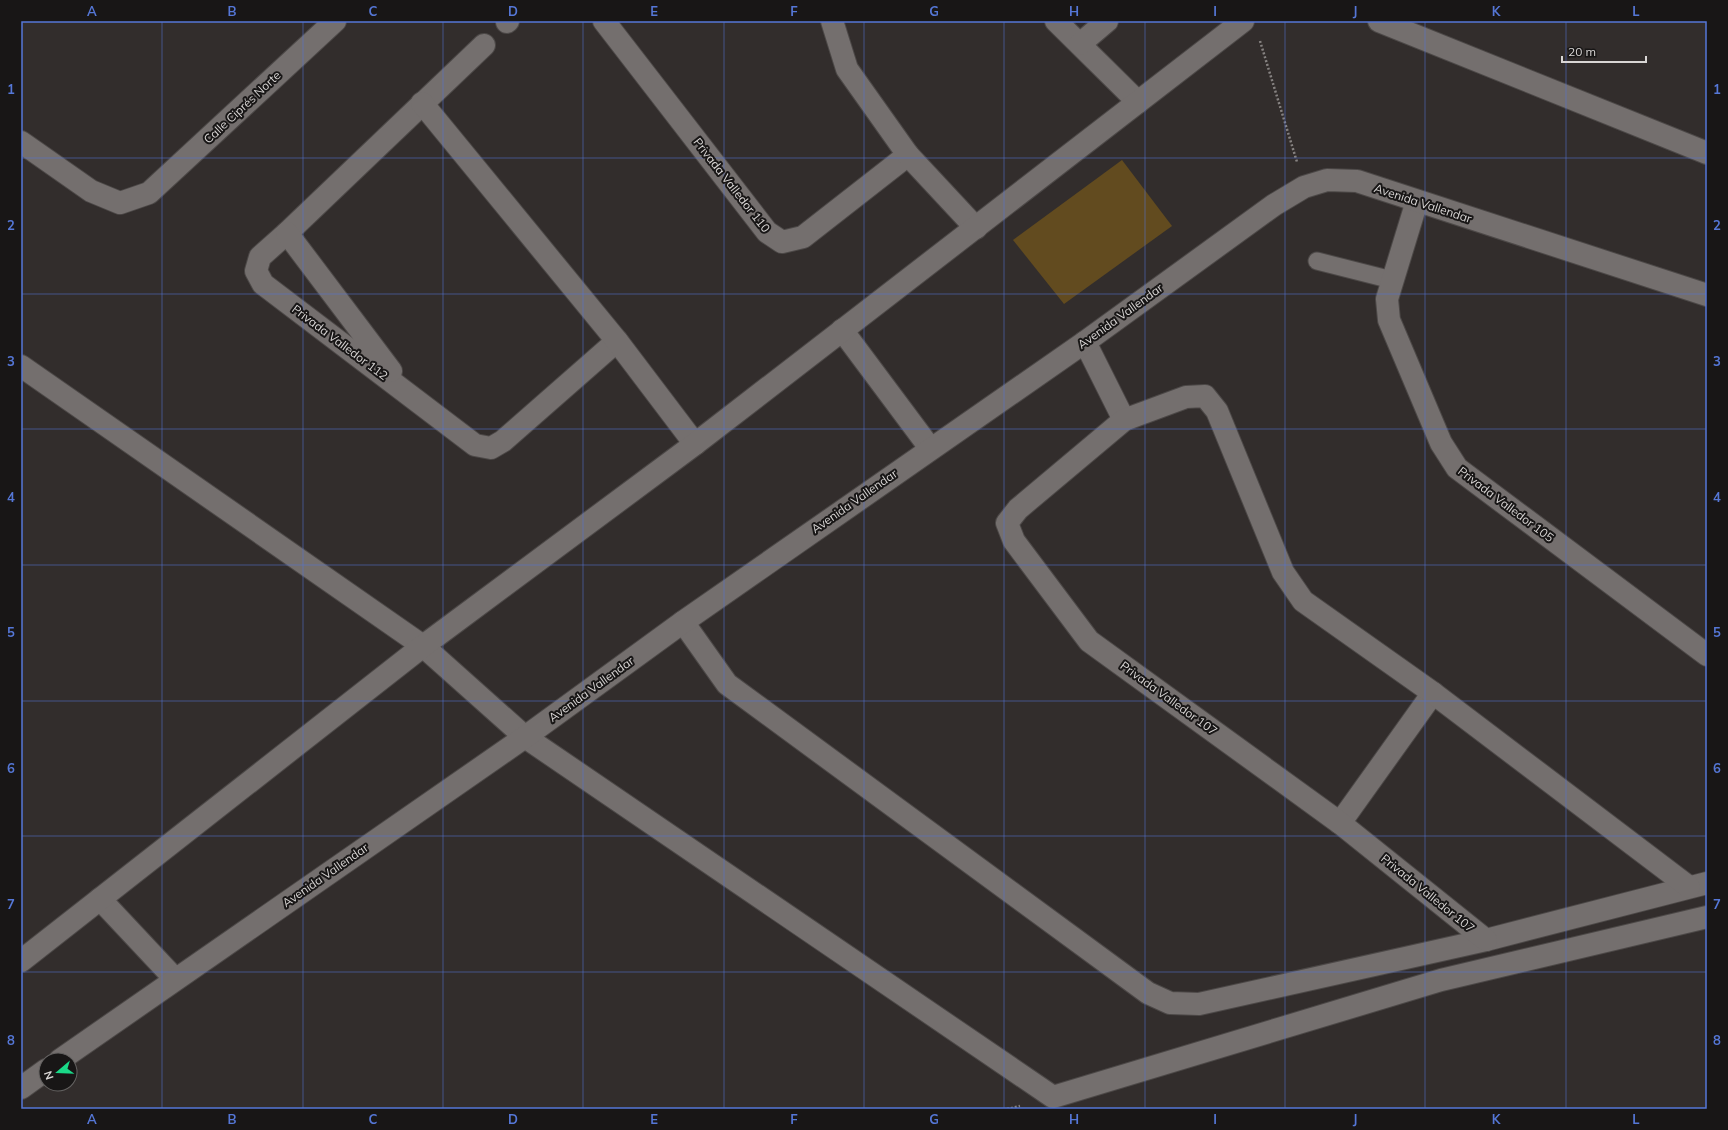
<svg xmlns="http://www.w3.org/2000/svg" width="1728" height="1130" font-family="Mulish,sans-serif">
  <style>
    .green { fill: #624b1f }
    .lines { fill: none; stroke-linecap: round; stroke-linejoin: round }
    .service-casing { stroke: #4c4847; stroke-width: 19 }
    .minor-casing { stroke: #4c4847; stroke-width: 24 }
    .path { stroke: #868281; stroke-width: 2.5; stroke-dasharray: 2 2; stroke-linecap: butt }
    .service { stroke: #746f6e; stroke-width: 17 }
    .minor { stroke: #746f6e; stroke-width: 22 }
    .grid { fill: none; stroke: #5577d7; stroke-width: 1; stroke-opacity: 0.55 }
    .labels { text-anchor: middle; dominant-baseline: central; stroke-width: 4; stroke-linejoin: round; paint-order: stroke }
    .street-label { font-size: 12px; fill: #d9d6d5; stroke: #181616 }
    .neatline { fill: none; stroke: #5577d7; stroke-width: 1.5 }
    .grid-label { font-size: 13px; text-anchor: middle; font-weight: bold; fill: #5577d7 }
  </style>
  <rect width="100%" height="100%" fill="#322d2c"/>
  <path class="green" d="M1122,160L1172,226L1064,304L1013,240Z"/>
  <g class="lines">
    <defs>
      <path id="service" d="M1317,261L1392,280"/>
      <g id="minor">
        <path d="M604,21L767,232L782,242L803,237L908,155"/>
        <path d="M832,21L847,69L908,155L976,228"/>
        <path d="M1056,21L1138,102"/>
        <path d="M1379,21L1707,153"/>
        <path d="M507,22L508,21"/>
        <path d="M1080,44L1107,21"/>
        <path d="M484,45L287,233L260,257L256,271L263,284L475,445L491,448L503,441L617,341"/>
        <path d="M422,103L617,341L695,444"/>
        <path d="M21,142L91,191L120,203L149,193L335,21"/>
        <path d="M1417,201L1387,299L1389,320L1441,443L1457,468L1707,655"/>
        <path d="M287,233L391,371"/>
        <path d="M842,330L930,448"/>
        <path d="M1085,342L1124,420"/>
        <path d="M21,366L423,646L525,737L1053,1097L1441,980L1707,917"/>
        <path d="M683,622L727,684L1148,993L1170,1003L1199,1004L1486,940L1707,883"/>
        <path d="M1340,823L1433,693"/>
        <path d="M100,899L175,979"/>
        <path d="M1486,940L1340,823L1089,641L1014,541L1007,523L1018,509L1124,420L1186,397L1205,396L1217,411L1283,572L1303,601L1433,693L1689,887"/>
        <path d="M21,961L423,646L695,444L1243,21"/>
        <path d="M60,1060L525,737L683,622L1085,342L1274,205L1304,187L1327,180L1357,181L1707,295"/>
        <path d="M21,1088L46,1070"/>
      </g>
    </defs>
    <use href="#service" class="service-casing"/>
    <use href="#minor" class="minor-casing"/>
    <g class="path">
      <path d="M1260,41L1297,162"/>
      <path d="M1007,1109L1020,1106"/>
    </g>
    <use href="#service" class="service"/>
    <use href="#minor" class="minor"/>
  </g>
  <path class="grid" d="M162,21V1109M303,21V1109M443,21V1109M583,21V1109M724,21V1109M864,21V1109M1004,21V1109M1145,21V1109M1285,21V1109M1425,21V1109M1566,21V1109M21,158H1707M21,294H1707M21,429H1707M21,565H1707M21,701H1707M21,836H1707M21,972H1707"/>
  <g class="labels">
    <g class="street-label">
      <text transform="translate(242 107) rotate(-43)">Calle Ciprés Norte</text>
      <text transform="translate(732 185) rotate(52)">Privada Valledor 110</text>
      <text transform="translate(1423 203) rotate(18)">Avenida Vallendar</text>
      <text transform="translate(1120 316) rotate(-36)">Avenida Vallendar</text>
      <text transform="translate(340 342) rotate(37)">Privada Valledor 112</text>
      <text transform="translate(854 501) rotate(-35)">Avenida Vallendar</text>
      <text transform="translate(1506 504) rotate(37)">Privada Valledor 105</text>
      <text transform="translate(591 689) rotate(-36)">Avenida Vallendar</text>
      <text transform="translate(1169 698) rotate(36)">Privada Valledor 107</text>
      <text transform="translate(325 875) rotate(-35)">Avenida Vallendar</text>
      <text transform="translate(1428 893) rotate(39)">Privada Valledor 107</text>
    </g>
  </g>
  <rect width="1728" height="1130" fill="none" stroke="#181616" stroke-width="44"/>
  <g transform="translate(58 1072) rotate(251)"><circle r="19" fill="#181616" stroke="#656362"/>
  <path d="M0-3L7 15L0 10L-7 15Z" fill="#1ad988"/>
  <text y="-6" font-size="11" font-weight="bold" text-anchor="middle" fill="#d9d6d5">N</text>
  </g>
  <path d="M1562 56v6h84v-6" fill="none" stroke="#d9d6d5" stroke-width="2"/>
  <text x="1568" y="56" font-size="12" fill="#d9d6d5" stroke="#181616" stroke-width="3" paint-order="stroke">20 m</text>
  <rect x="22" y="22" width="1684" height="1086" class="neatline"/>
  <g class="grid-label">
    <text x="92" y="16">A</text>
    <text x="232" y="16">B</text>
    <text x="373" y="16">C</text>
    <text x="513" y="16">D</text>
    <text x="654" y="16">E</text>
    <text x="794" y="16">F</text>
    <text x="934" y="16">G</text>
    <text x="1074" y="16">H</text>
    <text x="1215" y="16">I</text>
    <text x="1355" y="16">J</text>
    <text x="1496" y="16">K</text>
    <text x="1636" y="16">L</text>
    <text x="11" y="94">1</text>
    <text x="1717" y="94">1</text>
    <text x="11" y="230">2</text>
    <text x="1717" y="230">2</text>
    <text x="11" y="366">3</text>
    <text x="1717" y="366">3</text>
    <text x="11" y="502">4</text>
    <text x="1717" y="502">4</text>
    <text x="11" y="637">5</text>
    <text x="1717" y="637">5</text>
    <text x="11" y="773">6</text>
    <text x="1717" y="773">6</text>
    <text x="11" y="909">7</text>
    <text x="1717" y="909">7</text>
    <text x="11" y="1045">8</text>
    <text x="1717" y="1045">8</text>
    <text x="92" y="1124">A</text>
    <text x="232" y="1124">B</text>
    <text x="373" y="1124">C</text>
    <text x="513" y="1124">D</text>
    <text x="654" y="1124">E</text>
    <text x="794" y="1124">F</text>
    <text x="934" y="1124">G</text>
    <text x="1074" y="1124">H</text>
    <text x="1215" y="1124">I</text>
    <text x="1355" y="1124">J</text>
    <text x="1496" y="1124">K</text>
    <text x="1636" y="1124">L</text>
  </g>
</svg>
